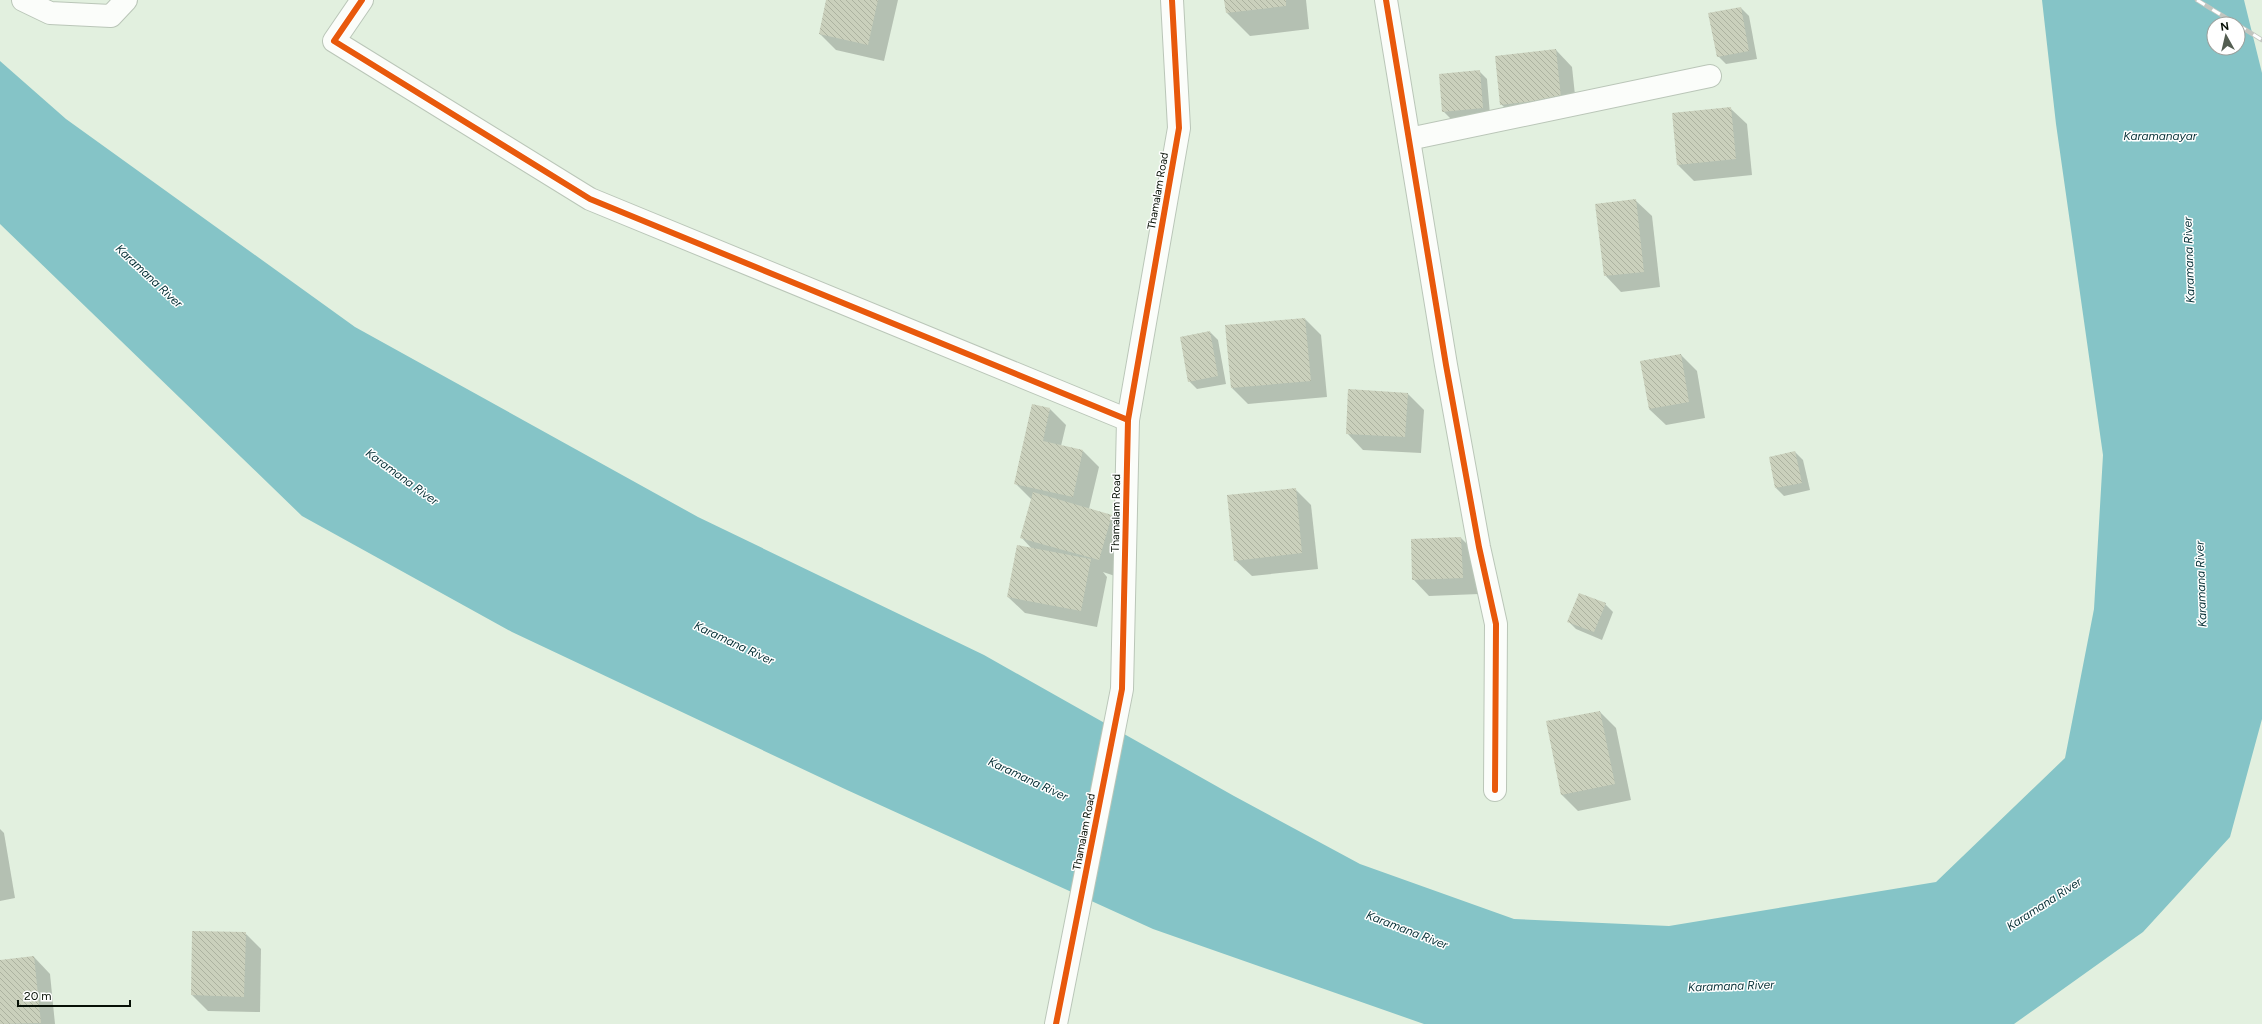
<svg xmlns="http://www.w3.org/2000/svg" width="2262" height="1024" font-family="Figtree,sans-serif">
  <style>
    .water { fill: #85c4c7; fill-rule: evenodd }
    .shadow { fill: #0003 }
    .building { fill: url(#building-back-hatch) }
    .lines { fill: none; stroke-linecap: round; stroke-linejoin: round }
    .minor-casing { stroke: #bac6b8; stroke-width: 24 }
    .tertiary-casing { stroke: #bac6b8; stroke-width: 24 }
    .minor { stroke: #fbfdfa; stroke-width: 22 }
    .tertiary { stroke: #fbfdfa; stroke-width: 22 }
    .rail-casing { stroke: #c2c6c0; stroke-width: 4.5 }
    .rail { stroke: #fff; stroke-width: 3; stroke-dasharray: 9; stroke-linecap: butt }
    .cycleway-casing { stroke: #fff; stroke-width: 8 }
    .cycleway { stroke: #e8590c; stroke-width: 6 }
    .labels { text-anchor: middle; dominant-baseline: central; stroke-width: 3; stroke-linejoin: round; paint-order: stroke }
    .street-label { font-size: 11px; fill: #071006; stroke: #fff }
    .water-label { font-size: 12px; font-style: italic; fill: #052f35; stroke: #fff }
  </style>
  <defs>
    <pattern id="building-back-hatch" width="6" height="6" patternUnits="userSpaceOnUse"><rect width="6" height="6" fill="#cad0bc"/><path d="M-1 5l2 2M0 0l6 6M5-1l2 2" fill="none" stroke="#acb2a0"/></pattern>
  </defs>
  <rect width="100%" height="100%" fill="#e2f0df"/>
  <path class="water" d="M2042,0H2244L2262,73V719L2230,837L2143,932L2014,1024H1424L1153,929L847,790L512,632L302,516L0,224V61L66,119L355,327L698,517L984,655L1234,796L1360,864L1514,919L1669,926L1936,882L2065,758L2094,609L2103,455L2056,124ZM2214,24H2238V48H2214Z"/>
  <g class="shadow">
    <path d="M827,0H898L884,61L836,50L820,34Z"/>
    <path d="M1225,0H1306L1309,29L1250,36L1227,13Z"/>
    <path d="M1741,8L1749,16L1757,59L1726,64L1718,56Z"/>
    <path d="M1556,50L1572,67L1577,114L1517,120L1501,104Z"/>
    <path d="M1479,71L1487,79L1490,115L1451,119L1443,111Z"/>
    <path d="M1730,108L1747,124L1752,175L1694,181L1678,165Z"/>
    <path d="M1635,200L1652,216L1660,287L1621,292L1605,275Z"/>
    <path d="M1305,319L1321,335L1327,397L1248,404L1232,388Z"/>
    <path d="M1210,332L1218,340L1226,384L1197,389L1189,381Z"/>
    <path d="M1681,355L1697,371L1705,418L1666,425L1649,409Z"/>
    <path d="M1408,394L1424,410L1421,453L1363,450L1347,433Z"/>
    <path d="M1050,409L1066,425L1061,446L1083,451L1099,467L1089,509L1112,516L1128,532L1115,576L1103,572L1107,577L1097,627L1025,613L1008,597L1033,550L1021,537L1032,500L1015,483Z"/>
    <path d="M1795,452L1803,460L1810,490L1784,496L1776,488Z"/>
    <path d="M1295,489L1311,505L1318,569L1252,576L1235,560Z"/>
    <path d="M1461,538L1477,554L1479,594L1429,596L1413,579L1412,540Z"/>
    <path d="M1605,604L1613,612L1602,640L1576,629L1568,621Z"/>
    <path d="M1600,712L1616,728L1631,800L1578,811L1562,795L1547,722Z"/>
    <path d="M0,829L4,833L15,898L0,901Z"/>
    <path d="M245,933L261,949L260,1012L208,1011L192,995Z"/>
    <path d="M34,957L50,974L55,1024H0V961Z"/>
  </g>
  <g class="building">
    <path d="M826,0H878L868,45L819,34Z"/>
    <path d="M1224,0H1286V6L1226,13Z"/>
    <path d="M1741,7L1749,51L1717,57L1708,13Z"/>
    <path d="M1556,49L1561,98L1500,105L1495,56Z"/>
    <path d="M1480,70L1483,108L1442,112L1439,74Z"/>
    <path d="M1731,107L1736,159L1677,165L1672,113Z"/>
    <path d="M1636,199L1644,272L1604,276L1595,204Z"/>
    <path d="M1305,318L1311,381L1231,388L1225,325Z"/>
    <path d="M1210,331L1218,376L1188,382L1180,337Z"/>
    <path d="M1681,354L1689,402L1649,409L1640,361Z"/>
    <path d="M1348,389L1408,393L1405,437L1346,434Z"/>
    <path d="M1032,404L1050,408L1043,441L1083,450L1073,497L1014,484Z"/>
    <path d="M1795,451L1802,483L1775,488L1769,457Z"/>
    <path d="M1296,488L1302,553L1234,561L1227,495Z"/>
    <path d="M1033,492L1112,515L1099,560L1020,538Z"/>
    <path d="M1461,537L1463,578L1412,580L1411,539Z"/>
    <path d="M1017,545L1091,559L1081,611L1007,597Z"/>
    <path d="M1579,593L1606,603L1594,632L1567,622Z"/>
    <path d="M1600,711L1615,784L1561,795L1546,721Z"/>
    <path d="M192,931L246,932L244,997L191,995Z"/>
    <path d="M34,956L41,1023L0,1024V960Z"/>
  </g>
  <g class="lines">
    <defs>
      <g id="minor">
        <path d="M23,0L50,13L111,16L126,0"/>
        <path d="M362,0L334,41L590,199L1128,420"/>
        <path d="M1386,0L1446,365L1479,547L1496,624L1495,790"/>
        <path d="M1409,139L1710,76"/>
      </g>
      <path id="tertiary" d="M1056,1024L1122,689L1128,420L1179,128L1172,0"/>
    </defs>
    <use href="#minor" class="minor-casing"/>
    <use href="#tertiary" class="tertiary-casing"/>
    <use href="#minor" class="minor"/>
    <use href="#tertiary" class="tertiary"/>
    <defs>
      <g id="rail">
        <path d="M2197,0L2236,24"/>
        <path d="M2238,25L2262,40"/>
      </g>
    </defs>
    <use href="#rail" class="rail-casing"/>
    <use href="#rail" class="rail"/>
    <defs>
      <g id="cycleway">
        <path d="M362,0L334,41L590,199L1128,420"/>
        <path d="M1386,0L1446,365L1479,547L1496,624L1495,790"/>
        <path d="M1056,1024L1122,689L1128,420L1179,128L1172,0"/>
      </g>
    </defs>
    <use href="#cycleway" class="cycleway-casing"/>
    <use href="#cycleway" class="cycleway"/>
  </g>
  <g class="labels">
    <g class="street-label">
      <text transform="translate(1158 191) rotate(-80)">Thamalam Road</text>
      <text transform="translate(1116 513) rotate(-89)">Thamalam Road</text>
      <text transform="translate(1084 832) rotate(-79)">Thamalam Road</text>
    </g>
    <g class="water-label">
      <text x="2160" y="136">Karamanayar</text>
      <text transform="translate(2189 260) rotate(-92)">Karamana River</text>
      <text transform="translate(149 276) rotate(43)">Karamana River</text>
      <text transform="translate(402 477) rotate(36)">Karamana River</text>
      <text transform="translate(2201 584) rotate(-92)">Karamana River</text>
      <text transform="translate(734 643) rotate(25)">Karamana River</text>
      <text transform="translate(1028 779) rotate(25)">Karamana River</text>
      <text transform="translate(2044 904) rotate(-33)">Karamana River</text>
      <text transform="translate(1407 930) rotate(21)">Karamana River</text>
      <text transform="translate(1731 986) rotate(-2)">Karamana River</text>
    </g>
  </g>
  <g transform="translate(2226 36) rotate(352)"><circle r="19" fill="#ffffff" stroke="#9c9f9b"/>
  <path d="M0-3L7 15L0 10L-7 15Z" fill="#545e52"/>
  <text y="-6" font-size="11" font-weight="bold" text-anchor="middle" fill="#071006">N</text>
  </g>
  <path d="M18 1000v6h112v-6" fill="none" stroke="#071006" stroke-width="2"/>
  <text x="24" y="1000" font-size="12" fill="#071006" stroke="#ffffff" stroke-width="3" paint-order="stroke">20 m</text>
</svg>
